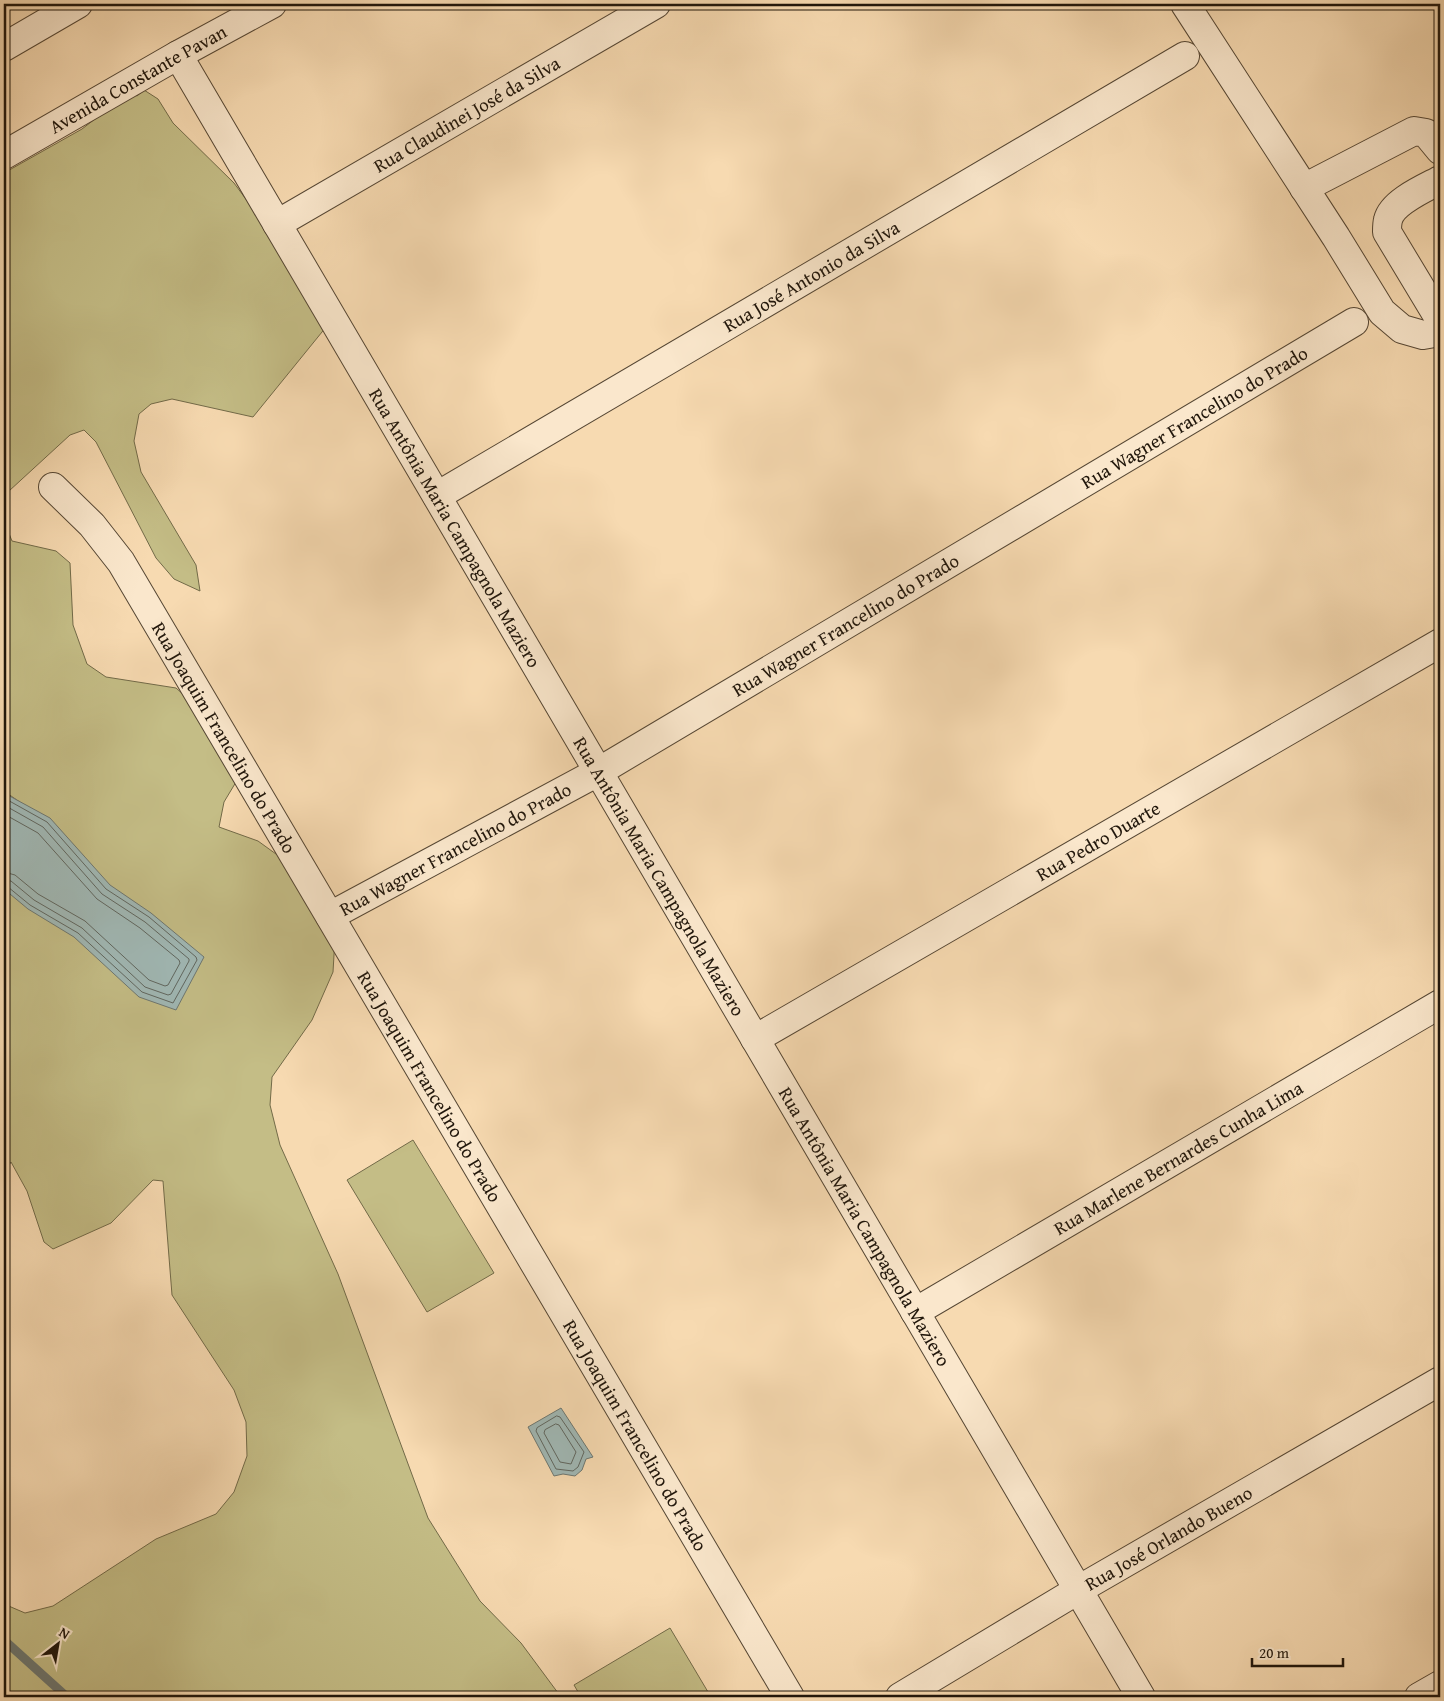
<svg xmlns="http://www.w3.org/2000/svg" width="1444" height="1701" font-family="'Gentium Book Plus',serif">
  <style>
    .green { fill: #c4bd86; stroke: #726a48 }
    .water { fill: #a0b8b5; stroke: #6d7771 }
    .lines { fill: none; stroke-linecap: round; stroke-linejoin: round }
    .shore { stroke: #606760; stroke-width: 1 }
    .stream { stroke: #6d7771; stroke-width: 9 }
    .minor-casing { stroke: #564734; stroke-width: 30 }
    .minor { stroke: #fae7cc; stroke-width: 28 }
    .labels { text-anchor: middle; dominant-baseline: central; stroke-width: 4; stroke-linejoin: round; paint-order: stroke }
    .street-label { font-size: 19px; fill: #20160b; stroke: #fae7cc }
  </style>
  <rect width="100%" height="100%" fill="#f7dab1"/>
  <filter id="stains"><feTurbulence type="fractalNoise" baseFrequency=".004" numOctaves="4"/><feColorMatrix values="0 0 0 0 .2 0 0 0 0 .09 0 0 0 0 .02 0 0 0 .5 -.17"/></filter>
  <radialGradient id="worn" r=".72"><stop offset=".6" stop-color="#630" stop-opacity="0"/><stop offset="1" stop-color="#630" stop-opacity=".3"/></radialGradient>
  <g class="green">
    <path d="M144,90L158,99L173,123L234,183L288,256L335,316L253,417L172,399L151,404L139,414L134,441L141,472L196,565L200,591L174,579L156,558L96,442L84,430L70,435L9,491L4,509V173L82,129L130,92L137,96Z"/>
    <path d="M4,521L12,541L56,551L70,563L73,625L87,664L106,677L176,688L211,719L236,782L224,802L219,827L258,841L305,875L335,938L333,972L312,1020L272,1077L270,1105L280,1145L338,1274L428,1518L480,1601L521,1643L561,1697H4V1604L25,1613L53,1606L156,1539L216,1514L234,1492L247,1456L246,1422L234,1390L172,1295L163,1181L153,1180L111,1223L53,1249L44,1242L27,1191L11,1162L4,1173V880L88,884L61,831L4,791Z"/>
    <path d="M413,1140L494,1273L427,1312L347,1180Z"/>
    <path d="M670,1628L711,1697H581L574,1685Z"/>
  </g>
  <g class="water">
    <path d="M4,793L50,818L110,885L151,913L204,957L176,1010L139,997L74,937L28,909L4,889Z"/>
    <path d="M561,1408L593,1457L586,1459L582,1470L575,1476L563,1474L554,1476L528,1427Z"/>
  </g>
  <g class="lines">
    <g class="shore">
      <path d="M4,798L47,822L106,889L149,917L196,957L197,960L173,1003L142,992L78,933L30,905L8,887L4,886"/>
      <path d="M4,805L43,827L102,894L145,922L189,959V961L171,994L168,995L145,987L82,928L34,900L11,881L4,880"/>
      <path d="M4,814L38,833L97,899L140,928L179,960L180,963L168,985L165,986L149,980L85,921L38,894L15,875L4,872"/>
      <path d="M557,1416L560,1417L584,1452L578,1467L573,1471L556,1469L536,1431L537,1428Z"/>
      <path d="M556,1424L559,1425L576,1452L571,1464L560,1462L544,1433L545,1430Z"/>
    </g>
    <path class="stream" d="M4,1640L67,1697"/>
    <defs>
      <g id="minor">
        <path d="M1185,4L1336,237L1382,312L1402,329L1423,335L1440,332"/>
        <path d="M4,47L78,4"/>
        <path id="s1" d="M178,55L1141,1697"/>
        <path id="s2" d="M4,155L178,55L272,4"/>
        <path d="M1440,180C1425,188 1392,202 1388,220C1387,224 1387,229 1387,232L1440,320"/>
        <path d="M1304,188L1414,131L1426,133L1440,150"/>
        <path id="s3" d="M277,224L656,4"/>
        <path id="s4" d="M53,487L92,525L121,562L790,1697"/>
        <path id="s5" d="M437,496L1185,56"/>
        <path id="s6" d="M330,916L598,772L1354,322"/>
        <path id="s7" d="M755,1039L1440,643"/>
        <path id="s8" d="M915,1312L1440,1004"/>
        <path id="s9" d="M900,1697L1078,1590L1440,1381"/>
        <path d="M1419,1697L1440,1685"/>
      </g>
    </defs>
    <use href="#minor" class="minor-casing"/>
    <use href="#minor" class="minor"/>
  </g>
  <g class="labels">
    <g class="street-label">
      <text stroke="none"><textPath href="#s2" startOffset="154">Avenida Constante Pavan</textPath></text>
      <text stroke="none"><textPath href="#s3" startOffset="219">Rua Claudinei José da Silva</textPath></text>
      <text stroke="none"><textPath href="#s5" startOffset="434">Rua José Antonio da Silva</textPath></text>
      <text stroke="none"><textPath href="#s6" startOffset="998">Rua Wagner Francelino do Prado</textPath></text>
      <text stroke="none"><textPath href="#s1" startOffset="548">Rua Antônia Maria Campagnola Maziero</textPath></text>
      <text stroke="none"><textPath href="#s6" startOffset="592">Rua Wagner Francelino do Prado</textPath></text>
      <text stroke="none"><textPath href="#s4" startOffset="305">Rua Joaquim Francelino do Prado</textPath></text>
      <text stroke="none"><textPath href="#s7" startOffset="396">Rua Pedro Duarte</textPath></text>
      <text stroke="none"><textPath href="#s6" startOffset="142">Rua Wagner Francelino do Prado</textPath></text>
      <text stroke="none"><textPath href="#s1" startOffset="952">Rua Antônia Maria Campagnola Maziero</textPath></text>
      <text stroke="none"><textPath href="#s4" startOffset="710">Rua Joaquim Francelino do Prado</textPath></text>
      <text stroke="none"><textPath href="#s8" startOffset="305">Rua Marlene Bernardes Cunha Lima</textPath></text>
      <text stroke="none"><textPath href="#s1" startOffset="1358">Rua Antônia Maria Campagnola Maziero</textPath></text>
      <text stroke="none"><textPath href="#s4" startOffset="1115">Rua Joaquim Francelino do Prado</textPath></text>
      <text stroke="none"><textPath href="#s9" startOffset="312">Rua José Orlando Bueno</textPath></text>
    </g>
  </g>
  <rect width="1444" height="1701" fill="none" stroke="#f7dab1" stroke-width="20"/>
  <rect x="5" y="5" width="1434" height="1691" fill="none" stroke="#20160b" stroke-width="2.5"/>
  <rect x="10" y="10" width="1424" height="1681" fill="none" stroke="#20160b"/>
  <g transform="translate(58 1644) rotate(31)" stroke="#fae7cc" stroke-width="4" paint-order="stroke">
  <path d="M0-4L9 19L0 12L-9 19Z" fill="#20160b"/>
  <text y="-8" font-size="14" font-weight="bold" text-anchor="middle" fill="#20160b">N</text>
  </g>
  <path d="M1252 1658v8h91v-8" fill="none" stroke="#20160b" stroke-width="2.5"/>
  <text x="1259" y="1658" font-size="15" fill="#20160b" stroke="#fae7cc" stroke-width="4" paint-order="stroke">20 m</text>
  <rect width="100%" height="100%" filter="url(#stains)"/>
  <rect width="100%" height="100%" fill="url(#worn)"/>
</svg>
